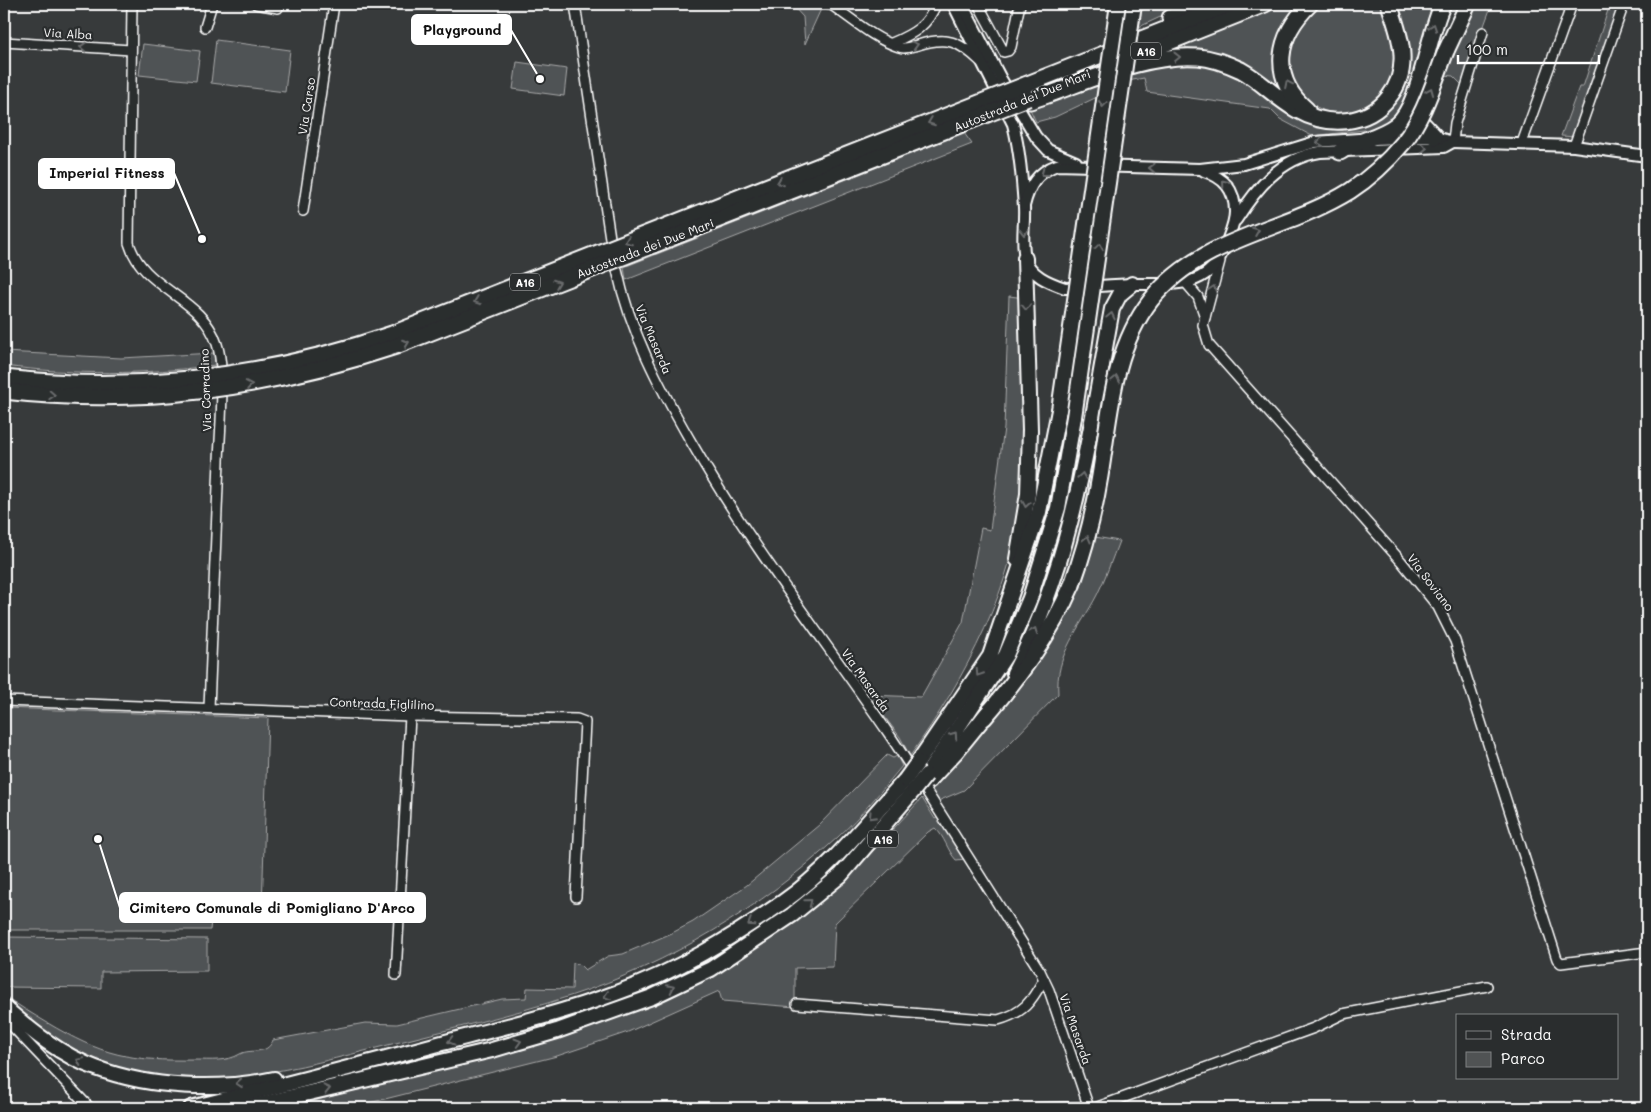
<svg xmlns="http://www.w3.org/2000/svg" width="1651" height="1112" font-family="Mali,sans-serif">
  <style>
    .green { fill: #505354; stroke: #a8a9aa }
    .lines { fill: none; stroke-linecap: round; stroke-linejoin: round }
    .minor-casing { stroke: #fff; stroke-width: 12 }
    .tertiary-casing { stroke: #fff; stroke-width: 14 }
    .trunk-casing { stroke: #fff; stroke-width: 18 }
    .motorway-casing { stroke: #fff; stroke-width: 19 }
    .minor { stroke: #2a2d2e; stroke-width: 9 }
    .tertiary { stroke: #2a2d2e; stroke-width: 10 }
    .trunk { stroke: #2a2d2e; stroke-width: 14 }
    .motorway { stroke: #2a2d2e; stroke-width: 15 }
    .trunk-bridge-casing { stroke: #fff; stroke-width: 18; stroke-linecap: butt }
    .motorway-bridge-casing { stroke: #fff; stroke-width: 19; stroke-linecap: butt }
    .trunk-bridge { stroke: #2a2d2e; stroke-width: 14 }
    .motorway-bridge { stroke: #2a2d2e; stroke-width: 15 }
    .oneway { stroke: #6a6c6d }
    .labels { text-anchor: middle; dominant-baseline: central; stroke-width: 4.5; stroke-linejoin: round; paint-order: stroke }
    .shield { fill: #2a2d2e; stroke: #bfc0c0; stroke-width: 1 }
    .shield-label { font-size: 11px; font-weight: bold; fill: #fff }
    .street-label { font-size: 12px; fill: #fff; stroke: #2a2d2e }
    .leader { fill: none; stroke: #fff; stroke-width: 2 }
    .callout-dot { fill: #fff; stroke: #2a2d2e; stroke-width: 2 }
    .callout { fill: #fff; stroke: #fff; stroke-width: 2 }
    .callout-label { font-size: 14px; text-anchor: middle; font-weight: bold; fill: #111 }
  </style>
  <rect width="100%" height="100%" fill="#373a3b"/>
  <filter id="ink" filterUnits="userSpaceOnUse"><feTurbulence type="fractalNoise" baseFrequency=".02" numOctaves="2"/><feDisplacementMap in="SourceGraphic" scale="10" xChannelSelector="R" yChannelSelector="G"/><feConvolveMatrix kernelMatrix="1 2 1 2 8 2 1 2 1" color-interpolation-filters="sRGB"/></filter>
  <g filter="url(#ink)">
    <g class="green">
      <path d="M791,4H812L821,9L805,44L803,17Z"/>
      <path d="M1162,4H1188L1139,27L1142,10Z"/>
      <path d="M1286,4H1302L1294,12L1283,90C1275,86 1268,78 1261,73C1239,57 1213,50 1186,48L1185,44Z"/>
      <path d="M1317,4H1381L1396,43L1398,61L1389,87L1370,106L1343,114L1325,111L1308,103L1295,89L1286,63L1299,21Z"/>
      <path d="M1396,4H1438L1405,108L1381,128L1312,136L1280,119L1270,109L1147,92L1144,78L1133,80L1055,117L1036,122L1029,107L1160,61L1220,64L1307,119L1383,110L1406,33Z"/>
      <path d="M1473,4H1492L1462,85L1453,76L1443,75Z"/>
      <path d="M1610,4H1623L1576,137L1561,136L1579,87H1583Z"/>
      <path d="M216,40L290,50L285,92L211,83Z"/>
      <path d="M143,44L200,51L196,81L139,75Z"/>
      <path d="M517,62L567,69L564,96L513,89Z"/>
      <path d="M964,133L972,144L626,280L624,267Z"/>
      <path d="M1009,296L1017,297L1022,301C1024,363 1029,425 1024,487C1015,585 966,677 910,756L900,737L868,695L921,697L963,622L981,528L990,530L1004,428Z"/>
      <path d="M4,352L121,358L214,353L215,365C145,375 74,375 4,366Z"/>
      <path d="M1095,537L1119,541C1112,559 1106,577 1097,595C1080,628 1055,654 1058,694L964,790L938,801L930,788L962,754L1071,602L1088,564Z"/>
      <path d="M4,708L268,718L262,909C247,914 239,913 232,899L222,898L213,903L210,930H4Z"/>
      <path d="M887,755L893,758L897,756L902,766C882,790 861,816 838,837C760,909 671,963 570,996C509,1016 446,1030 384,1046C298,1068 208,1093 119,1070C74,1059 38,1029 4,999V995C17,1005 31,1013 46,1022C103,1056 129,1061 195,1060C210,1060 227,1062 240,1054C251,1048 267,1056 273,1040L365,1023L397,1024L502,999L526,998L527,988L572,989L573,963L579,964L585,970L608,956L623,954L672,933L693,922L747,885L819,825Z"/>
      <path d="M922,798L935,819L938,817L966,859L956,860C947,850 945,837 935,828L928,832L835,923L833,967L795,968V1007L722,1001L719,991L628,1032L557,1056L349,1108H288L518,1046L640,1006L816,902L861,864Z"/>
      <path d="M4,937L207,939V971L101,972V988L4,987Z"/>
    </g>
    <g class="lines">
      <defs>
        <g id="minor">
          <path d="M132,4L129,243C143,290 202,296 217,344C226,372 220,430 219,461C216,543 212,626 209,708"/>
          <path d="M256,4L278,8"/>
          <path d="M575,4L610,238"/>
          <path d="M830,4C852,19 874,39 899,47C905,50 912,46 918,45C947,36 959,41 981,62"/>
          <path d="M978,4L1004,52L1008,51L1011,47L1020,4"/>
          <path d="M205,27L212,4"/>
          <path d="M4,42L131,50"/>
          <path d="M892,43C913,34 928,26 936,4"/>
          <path d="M1453,142L1455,123L1483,32"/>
          <path d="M1522,143L1572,4"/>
          <path d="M1574,146L1624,4"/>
          <path d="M303,211L334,4"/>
          <path d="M1220,261L1203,325L1209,345L1401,561L1438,607L1455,641L1557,959L1561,963L1647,952"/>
          <path d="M617,270C630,331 659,386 690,440C750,545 821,635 889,734C941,812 990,892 1040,971L1049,990L1089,1108"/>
          <path d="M1186,283L1198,297L1205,317"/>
          <path d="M4,701L410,716L577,719L585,722L576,897"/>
          <path d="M396,975L410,716"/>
          <path d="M797,1004L998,1020C1024,1013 1031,1002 1044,979"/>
          <path d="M4,1018L90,1108"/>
          <path d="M1037,1108L1089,1107"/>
          <path d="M1095,1108L1314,1028L1343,1014L1487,986"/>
        </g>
        <g id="tertiary">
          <path d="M953,4L1013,124C1020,151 1022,179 1024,207C1025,223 1021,242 1025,257C1029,275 1050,283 1065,288C1088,287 1111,285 1134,284C1176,283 1209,291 1226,244C1230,233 1235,223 1235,212C1235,189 1224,178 1204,171"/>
          <path d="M962,4L1001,79L1036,137L1048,150L1076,162"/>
          <path d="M1373,139L1435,137L1453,142L1574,146L1647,156"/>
          <path d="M1024,206C1029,186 1037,172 1057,165L1200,169L1244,164L1315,142L1359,139"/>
          <path d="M1236,220C1256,189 1280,158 1320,152L1444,147L1453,142"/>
        </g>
        <g id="trunk">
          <path d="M1017,559L1028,494L1030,430L1025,258"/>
          <path d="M1014,673C1074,559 1089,434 1112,309L1120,294L1132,284"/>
          <path d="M918,762L990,656L1039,512L1059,410"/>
          <path d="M929,771L1006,655L1030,598L1058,508L1074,417"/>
          <path d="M929,781L955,753L990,710"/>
          <path d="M4,1007C31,1031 62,1056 96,1068C150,1088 218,1091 274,1079"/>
          <path d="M191,1108C275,1087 358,1066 442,1043C500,1028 559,1014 616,993C676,972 731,938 783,902C830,869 867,822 905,780"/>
          <path d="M245,1108L492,1050L557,1031L652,997L711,969L792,915L841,875L914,790"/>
        </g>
        <g id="motorway">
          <path d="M1170,18L1197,4"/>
          <path d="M1446,51L1468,4"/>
          <path d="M1129,58L1265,4"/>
          <path d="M1025,85L1230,4"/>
          <path d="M1030,101C1083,84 1142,53 1198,57C1212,58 1228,64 1241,70C1261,81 1277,99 1297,110C1327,127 1367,126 1389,97C1412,68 1400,35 1389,4"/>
          <path d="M1414,109L1420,121L1435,137"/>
          <path d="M1307,110C1269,77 1277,36 1310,4"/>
          <path d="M1340,152C1357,140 1379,138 1396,125C1421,106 1427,35 1443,4"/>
          <path d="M984,718C1019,677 1050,636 1072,585"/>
        </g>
      </defs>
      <use href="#minor" class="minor-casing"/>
      <use href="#tertiary" class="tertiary-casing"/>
      <use href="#trunk" class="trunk-casing"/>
      <use href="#motorway" class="motorway-casing"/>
      <use href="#minor" class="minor"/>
      <use href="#tertiary" class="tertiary"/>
      <use href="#trunk" class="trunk"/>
      <use href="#motorway" class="motorway"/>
      <defs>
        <g id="trunk-bridge">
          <path d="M1059,410L1118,4"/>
          <path d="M1074,417L1134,4"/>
          <path d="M905,780L918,762"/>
          <path d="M914,790L926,775"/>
        </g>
        <g id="motorway-bridge">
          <path d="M4,378C136,393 266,377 392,334L1025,85"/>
          <path d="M4,391C140,407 267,389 396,346L1028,98"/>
          <path d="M1072,585C1085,549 1094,513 1100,476C1110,416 1112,350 1151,300C1202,236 1284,232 1350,191C1370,178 1388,161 1403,143C1424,117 1434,82 1446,51"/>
        </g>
      </defs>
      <use href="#trunk-bridge" class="trunk-bridge-casing"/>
      <use href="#motorway-bridge" class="motorway-bridge-casing"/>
      <use href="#trunk-bridge" class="trunk-bridge"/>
      <use href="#motorway-bridge" class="motorway-bridge"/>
    </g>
    <defs><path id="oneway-chevron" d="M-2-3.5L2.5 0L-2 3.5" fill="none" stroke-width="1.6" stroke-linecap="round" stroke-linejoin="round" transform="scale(1.25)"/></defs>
    <g class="oneway">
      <use href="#oneway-chevron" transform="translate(1433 27) rotate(-70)"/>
      <use href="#oneway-chevron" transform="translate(915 45) rotate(-16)"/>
      <use href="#oneway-chevron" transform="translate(83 47) rotate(-177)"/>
      <use href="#oneway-chevron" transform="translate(1177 57) rotate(-1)"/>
      <use href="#oneway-chevron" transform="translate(1288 84) rotate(-116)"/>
      <use href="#oneway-chevron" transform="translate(1430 91) rotate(-68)"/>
      <use href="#oneway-chevron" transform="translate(1103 104) rotate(98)"/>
      <use href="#oneway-chevron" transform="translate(931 122) rotate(159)"/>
      <use href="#oneway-chevron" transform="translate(1320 142) rotate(173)"/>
      <use href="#oneway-chevron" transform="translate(1424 148) rotate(-2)"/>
      <use href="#oneway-chevron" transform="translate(1152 168) rotate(-178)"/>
      <use href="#oneway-chevron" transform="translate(1044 173) rotate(143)"/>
      <use href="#oneway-chevron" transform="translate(780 182) rotate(159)"/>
      <use href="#oneway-chevron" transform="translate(1225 183) rotate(-130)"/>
      <use href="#oneway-chevron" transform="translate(1256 231) rotate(-21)"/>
      <use href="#oneway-chevron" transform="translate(1024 232) rotate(89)"/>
      <use href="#oneway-chevron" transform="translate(628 241) rotate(159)"/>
      <use href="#oneway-chevron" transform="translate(1099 247) rotate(-82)"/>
      <use href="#oneway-chevron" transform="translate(557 283) rotate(-21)"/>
      <use href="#oneway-chevron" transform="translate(1213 289) rotate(-72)"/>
      <use href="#oneway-chevron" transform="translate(477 301) rotate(159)"/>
      <use href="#oneway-chevron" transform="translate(1026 307) rotate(88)"/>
      <use href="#oneway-chevron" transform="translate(1111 316) rotate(-78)"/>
      <use href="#oneway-chevron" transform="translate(406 343) rotate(-21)"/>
      <use href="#oneway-chevron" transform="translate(1116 379) rotate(-78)"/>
      <use href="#oneway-chevron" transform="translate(249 385) rotate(-10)"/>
      <use href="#oneway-chevron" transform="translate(52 395) rotate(3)"/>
      <use href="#oneway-chevron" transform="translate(1082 476) rotate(-80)"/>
      <use href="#oneway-chevron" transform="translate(1026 504) rotate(99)"/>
      <use href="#oneway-chevron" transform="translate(1087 539) rotate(-76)"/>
      <use href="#oneway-chevron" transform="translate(1034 631) rotate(-67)"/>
      <use href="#oneway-chevron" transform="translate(979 673) rotate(123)"/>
      <use href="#oneway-chevron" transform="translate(954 735) rotate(-55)"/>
      <use href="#oneway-chevron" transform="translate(872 816) rotate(133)"/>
      <use href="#oneway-chevron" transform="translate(809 902) rotate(-39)"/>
      <use href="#oneway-chevron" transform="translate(751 923) rotate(147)"/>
      <use href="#oneway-chevron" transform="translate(671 988) rotate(-26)"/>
      <use href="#oneway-chevron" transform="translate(607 996) rotate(161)"/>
      <use href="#oneway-chevron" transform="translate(451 1041) rotate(165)"/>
      <use href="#oneway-chevron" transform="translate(518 1042) rotate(-16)"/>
      <use href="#oneway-chevron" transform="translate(80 1061) rotate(-154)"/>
      <use href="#oneway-chevron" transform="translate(239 1083) rotate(176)"/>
      <use href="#oneway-chevron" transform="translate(327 1089) rotate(-13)"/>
    </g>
  </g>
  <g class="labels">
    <g class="shield">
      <rect x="1131" y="42.5" width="30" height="17" rx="4"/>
      <rect x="510" y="273.5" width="30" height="17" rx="4"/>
      <rect x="868" y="830.5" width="30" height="17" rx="4"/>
    </g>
    <g class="shield-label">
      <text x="1146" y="51">A16</text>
      <text x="525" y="282">A16</text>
      <text x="883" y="839">A16</text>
    </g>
    <g class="street-label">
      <text transform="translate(68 33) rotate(3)">Via Alba</text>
      <text transform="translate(1022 100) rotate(-22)">Autostrada dei Due Mari</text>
      <text transform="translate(306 106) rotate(-81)">Via Carso</text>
      <text transform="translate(645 248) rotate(-21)">Autostrada dei Due Mari</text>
      <text transform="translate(654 339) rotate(67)">Via Masarda</text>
      <text transform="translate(205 390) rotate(-92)">Via Corradino</text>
      <text transform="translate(1431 582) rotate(53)">Via Soviano</text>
      <text transform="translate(866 680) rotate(55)">Via Masarda</text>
      <text transform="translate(382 703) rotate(2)">Contrada Figlilino</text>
      <text transform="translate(1076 1029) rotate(71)">Via Masarda</text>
    </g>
  </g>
  <path class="leader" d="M540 79L511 30M202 239L174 173M98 839L120 908"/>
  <g class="callout-dot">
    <circle cx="540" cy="79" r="5"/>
    <circle cx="202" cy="239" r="5"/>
    <circle cx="98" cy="839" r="5"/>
  </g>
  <g class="callout">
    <rect x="412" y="15" width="99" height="29" rx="5"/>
    <rect x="39" y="159" width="135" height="29" rx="5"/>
    <rect x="120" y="893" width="305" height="29" rx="5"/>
  </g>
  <g class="callout-label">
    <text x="462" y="35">Playground</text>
    <text x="107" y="178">Imperial Fitness</text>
    <text x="272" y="913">Cimitero Comunale di Pomigliano D'Arco</text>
  </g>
  <rect width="1651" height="1112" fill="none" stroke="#2a2d2e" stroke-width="20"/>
  <rect x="10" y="10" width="1631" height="1092" fill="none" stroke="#fff" stroke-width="2" filter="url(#ink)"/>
  <rect x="1456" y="1014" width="162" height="65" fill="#2a2d2e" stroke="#7f8182"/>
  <rect x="1466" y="1031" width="25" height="8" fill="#2a2d2e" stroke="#7f8182"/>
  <text x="1501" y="1040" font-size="15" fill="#ffffff">Strada</text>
  <rect x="1466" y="1052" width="25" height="15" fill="#505354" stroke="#7f8182"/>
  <text x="1501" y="1064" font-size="15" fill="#ffffff">Parco</text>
  <path d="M1458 55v8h141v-8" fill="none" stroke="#ffffff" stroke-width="2.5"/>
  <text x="1466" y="55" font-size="15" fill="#ffffff" stroke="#2a2d2e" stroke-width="4" paint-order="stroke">100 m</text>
</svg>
